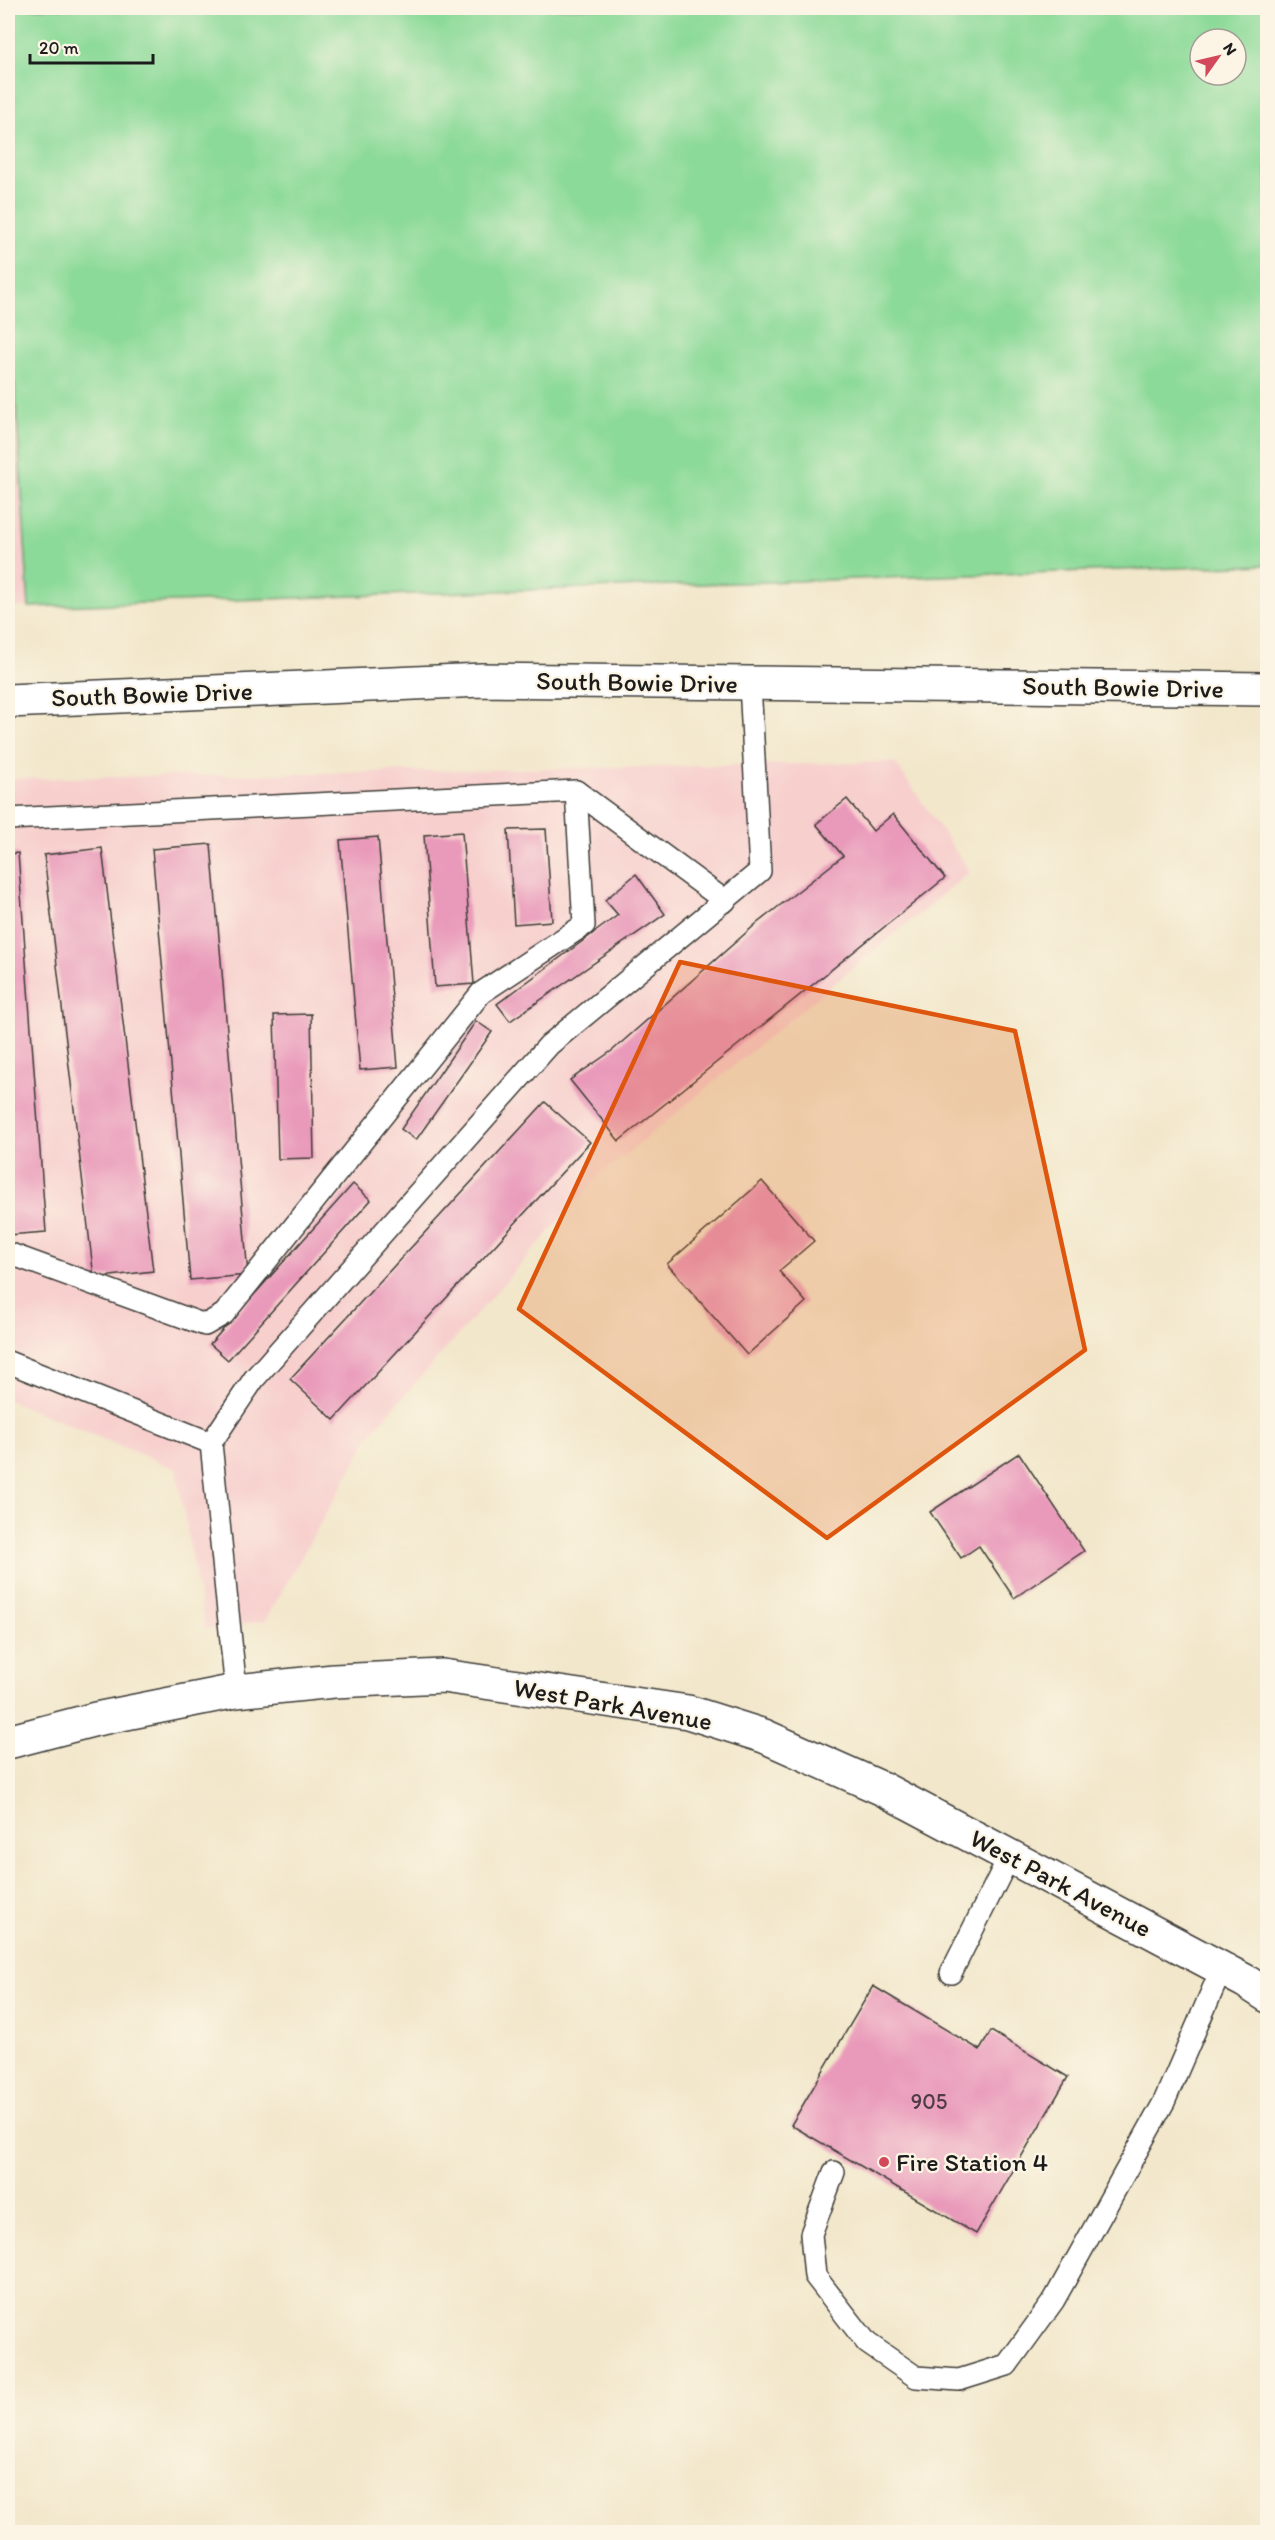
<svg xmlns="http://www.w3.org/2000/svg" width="1275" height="2540" font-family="Itim,sans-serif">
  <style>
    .built { fill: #f7d0ce }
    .green { fill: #8cda99; stroke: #547b5a; stroke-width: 1.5; fill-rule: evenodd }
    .building { fill: #e99aba }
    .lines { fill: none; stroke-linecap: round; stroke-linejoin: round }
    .lane-casing { stroke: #3c3a36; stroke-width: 24 }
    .secondary-casing { stroke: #3c3a36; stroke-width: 36 }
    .lane { stroke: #fff; stroke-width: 21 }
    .secondary { stroke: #fff; stroke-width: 33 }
    .marked { fill: #de560d; fill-opacity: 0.2; stroke: #de560d; stroke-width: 4.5; stroke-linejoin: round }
    .poi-dot { fill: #d1495b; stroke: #fcf5e5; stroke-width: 2 }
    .labels { text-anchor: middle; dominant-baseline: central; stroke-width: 4.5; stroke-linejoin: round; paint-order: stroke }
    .number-label { font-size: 22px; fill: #4f3c44 }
    .street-label { font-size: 26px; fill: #1c1c1c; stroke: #fcf5e5 }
    .poi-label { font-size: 26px; fill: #1c1c1c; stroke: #fcf5e5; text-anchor: start }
  </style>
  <rect width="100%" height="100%" fill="#fcf5e5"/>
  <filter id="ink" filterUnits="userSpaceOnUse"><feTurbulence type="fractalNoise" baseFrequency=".0167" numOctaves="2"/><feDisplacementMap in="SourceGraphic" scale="12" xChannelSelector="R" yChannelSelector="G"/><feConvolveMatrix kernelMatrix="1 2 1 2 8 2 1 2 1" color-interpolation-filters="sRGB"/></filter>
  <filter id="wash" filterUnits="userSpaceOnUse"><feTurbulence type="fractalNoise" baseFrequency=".008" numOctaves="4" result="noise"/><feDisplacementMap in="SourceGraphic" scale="24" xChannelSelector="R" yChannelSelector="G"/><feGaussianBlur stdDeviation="1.35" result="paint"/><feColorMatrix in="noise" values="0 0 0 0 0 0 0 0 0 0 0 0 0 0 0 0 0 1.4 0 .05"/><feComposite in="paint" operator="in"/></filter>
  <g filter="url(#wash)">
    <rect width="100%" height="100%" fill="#f2e7cb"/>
    <g class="built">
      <path d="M8,356L27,389L29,607L8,608Z"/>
      <path d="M895,762L970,872L598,1177L373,1431L265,1621L205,1629L176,1469L8,1400V779Z"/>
    </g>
    <path class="green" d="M8,8H1267V565L29,607L15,384L8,371ZM1200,39H1236V75H1200Z"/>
    <g id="blocks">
      <g class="building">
        <path d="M847,799L873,831L893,814L945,878L619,1141L570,1080L613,1050L756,924L843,856L816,824Z"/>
        <path d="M546,829L552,921L514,924L508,830Z"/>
        <path d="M462,832L474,984L435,987L424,835Z"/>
        <path d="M378,837L398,1067L360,1070L340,840Z"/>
        <path d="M211,844L248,1275L190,1280L152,849Z"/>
        <path d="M102,848L153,1271L94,1278L44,855Z"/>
        <path d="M18,853L46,1232L8,1235V854Z"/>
        <path d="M636,874L665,914L510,1021L497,1004L618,915L605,900Z"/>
        <path d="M311,1014L314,1158L278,1159L274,1015Z"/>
        <path d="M476,1021L492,1032L416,1140L401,1129Z"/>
        <path d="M545,1102L590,1142L334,1420L290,1379Z"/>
        <path d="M762,1181L814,1241L779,1271L806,1302L747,1355L667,1264Z"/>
        <path d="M353,1184L371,1200L228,1360L210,1344Z"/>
        <path d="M1019,1453L1084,1551L1014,1598L979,1546L961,1558L930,1512Z"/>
        <path d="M873,1986L980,2050L991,2031L1068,2077L976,2234L791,2125Z"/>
      </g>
    </g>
  </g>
  <g filter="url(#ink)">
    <use href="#blocks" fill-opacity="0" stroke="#3c3a36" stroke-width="1.5"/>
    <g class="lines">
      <defs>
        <g id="lane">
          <path d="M8,819L576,791L725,901"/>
          <path d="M8,1253L205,1325L224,1314L481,993L584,925L576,791"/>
          <path d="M8,1362L211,1443"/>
          <path d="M236,1691L211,1443L254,1379L549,1045L760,871L750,683"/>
          <path d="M951,1973L1010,1855"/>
          <path d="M834,2172L811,2234L815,2276L867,2343L916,2377L959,2380L1007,2365L1054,2300L1164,2102L1222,1968"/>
        </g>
        <g id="secondary">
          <path d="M8,701L482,680L1268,689"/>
          <path d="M8,1742L96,1719L236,1691L334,1681L443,1676L688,1712L764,1736L883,1789L1245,1981L1268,1996"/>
        </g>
      </defs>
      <use href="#lane" class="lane-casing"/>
      <use href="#secondary" class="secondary-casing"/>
      <use href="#lane" class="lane"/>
      <use href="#secondary" class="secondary"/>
    </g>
  </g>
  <path class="marked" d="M680,962L1015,1031L1085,1350L827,1538L519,1309Z"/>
  <circle class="poi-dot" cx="884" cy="2162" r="6"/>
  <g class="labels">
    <g class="number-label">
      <text x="929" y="2101">905</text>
    </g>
    <g class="street-label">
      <text transform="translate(637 682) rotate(1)">South Bowie Drive</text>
      <text transform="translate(1123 687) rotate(1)">South Bowie Drive</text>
      <text transform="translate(152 694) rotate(-2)">South Bowie Drive</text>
      <text transform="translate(613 1704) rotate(10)">West Park Avenue</text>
      <text transform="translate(1061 1883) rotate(28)">West Park Avenue</text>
    </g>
    <g class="poi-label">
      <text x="896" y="2162">Fire Station 4</text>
    </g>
  </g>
  <rect width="1275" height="2540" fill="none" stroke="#fcf5e5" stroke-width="30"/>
  <g transform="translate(1218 57) rotate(56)"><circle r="28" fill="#fcf5e5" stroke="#a29e95" stroke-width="1.5"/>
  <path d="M0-4.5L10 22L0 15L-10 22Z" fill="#d1495b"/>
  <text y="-9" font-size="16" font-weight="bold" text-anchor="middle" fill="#1c1c1c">N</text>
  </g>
  <path d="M30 54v9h123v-9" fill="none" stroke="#1c1c1c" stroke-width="3"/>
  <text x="39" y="54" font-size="18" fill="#1c1c1c" stroke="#fcf5e5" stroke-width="4.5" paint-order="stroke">20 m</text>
</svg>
